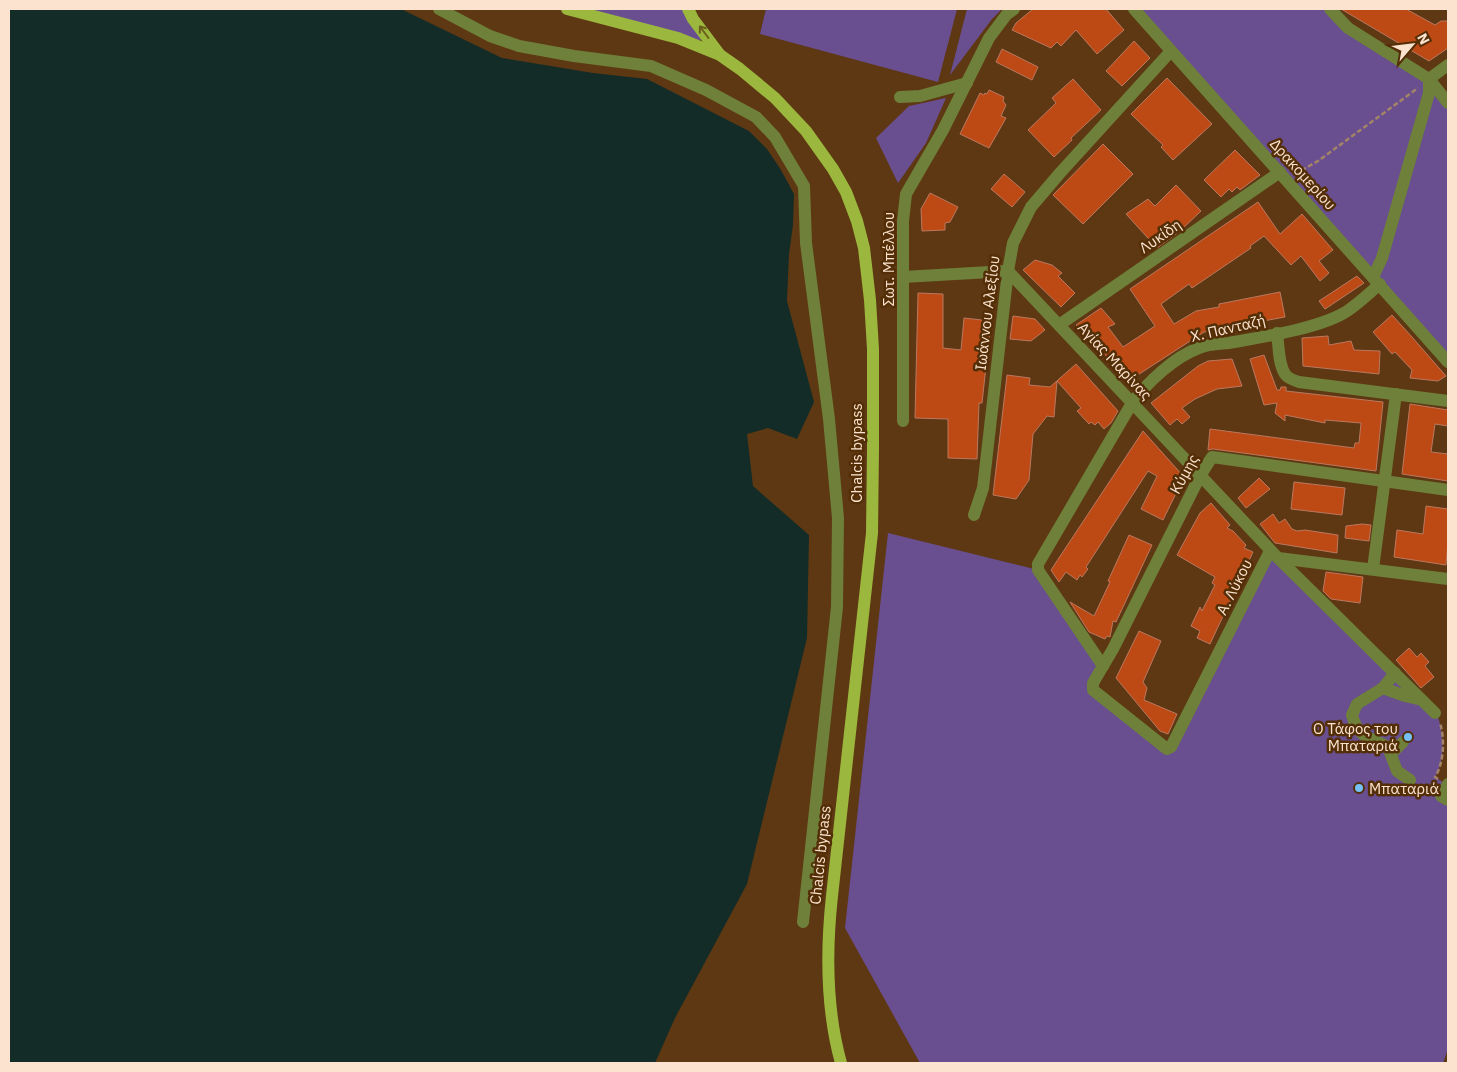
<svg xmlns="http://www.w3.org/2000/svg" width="1457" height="1072" font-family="'IBM Plex Sans',sans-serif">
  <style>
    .green { fill: #694e90 }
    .water { fill: #132c28 }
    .building { fill: #bd4a14; stroke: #bb785f }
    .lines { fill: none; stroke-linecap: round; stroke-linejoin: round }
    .path { stroke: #a48467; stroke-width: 2.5; stroke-dasharray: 5 2.5; stroke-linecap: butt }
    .minor { stroke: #6e8039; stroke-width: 12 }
    .major { stroke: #9bb73e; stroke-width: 12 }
    .oneway { stroke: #6c5e1a }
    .poi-dot { fill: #75c0f6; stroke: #532e06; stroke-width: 2 }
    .labels { text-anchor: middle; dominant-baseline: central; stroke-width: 5; stroke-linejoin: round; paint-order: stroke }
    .street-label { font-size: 15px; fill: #fbe3cf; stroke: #532e06 }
    .poi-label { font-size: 15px; fill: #fbe3cf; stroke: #532e06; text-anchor: end }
  </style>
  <rect width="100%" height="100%" fill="#5e3813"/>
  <g class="green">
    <path d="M567,9H688L705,33L697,45Z"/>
    <path d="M766,9H957L938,82L760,34Z"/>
    <path d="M967,9H1002L992,19L950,75Z"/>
    <path d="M1134,9H1330L1394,56L1448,103V362Z"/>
    <path d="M946,98L926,143L898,183L876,138L909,106Z"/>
    <path d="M888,533L1038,570L1103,666L1093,683L1167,749L1270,551L1438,717C1444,735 1445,761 1435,777L1447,785L1448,800V1049L1443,1063H920L845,928Z"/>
  </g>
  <path class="water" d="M9,9H401L502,58L593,73L647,79L749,131L767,149L781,170L794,194L793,225L789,254L787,301L814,402L797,439L768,428L747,434L753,486L809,535L807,638L747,884L675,1018L655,1063H9Z"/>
  <g class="building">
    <path d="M1033,9H1106L1124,30L1097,54L1076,30L1061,46L1057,42L1051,48L1012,30L1016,23Z"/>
    <path d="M1341,9H1406L1435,25L1441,21H1448V48L1429,61Z"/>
    <path d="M1134,41L1150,58L1122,86L1106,71Z"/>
    <path d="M1002,49L1038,67L1032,80L996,62Z"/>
    <path d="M1167,78L1212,124L1173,160L1161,147L1163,145L1131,114Z"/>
    <path d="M1073,79L1101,110L1071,138L1072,140L1054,157L1028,130L1056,103L1052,98Z"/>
    <path d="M989,90L1004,97L1003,101L1006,105L1001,116L1006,118L989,148L960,134L980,93L984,95L985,93L987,94Z"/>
    <path d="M1103,144L1133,174L1083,224L1053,195Z"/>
    <path d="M1235,150L1260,175L1240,190L1237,187L1232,192L1229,189L1221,197L1204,180Z"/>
    <path d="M1004,174L1025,192L1012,207L991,189Z"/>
    <path d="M1176,185L1201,211L1180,231L1157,248L1126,214L1148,199L1155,206Z"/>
    <path d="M930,193L958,207L950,222L945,223V230L922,231L921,209Z"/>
    <path d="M1258,202L1280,234L1302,214L1333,250L1319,261L1329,273L1320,281L1301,256L1291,265L1264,236L1250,246L1251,248L1192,288L1189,284L1161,304L1174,324L1196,311L1219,307V304L1280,292L1285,317L1204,332L1130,380L1076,325L1101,308L1115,324L1108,327L1123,347L1155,326L1130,289Z"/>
    <path d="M1035,260L1052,265L1062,273L1058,276L1075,293L1061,307L1023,270Z"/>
    <path d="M1357,276L1364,283L1325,309L1319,301Z"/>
    <path d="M918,293L943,294V348L961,350L964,318L991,321L982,403H979L977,459L948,458V419L915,418Z"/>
    <path d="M1392,315L1412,337L1446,376L1438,381L1410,378L1412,370L1395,352L1392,354L1373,332Z"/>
    <path d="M1013,316L1035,319L1045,330L1031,341L1010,339Z"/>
    <path d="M1328,336L1329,345L1351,341L1354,350L1380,351L1379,374L1303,366L1302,338Z"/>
    <path d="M1264,355L1277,390H1280L1281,387H1286V391L1383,402L1376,471L1213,449L1208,450L1210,429L1354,448L1355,443H1359L1361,423L1325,420V423L1285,415V421L1275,413L1277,403L1264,405L1250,359Z"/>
    <path d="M1232,359L1242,386L1217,389L1195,399L1182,408L1190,417L1182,424L1177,419L1170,425L1151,403L1198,366L1208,361Z"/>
    <path d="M1076,364L1118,411L1111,423L1104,429L1098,422L1095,425L1091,422L1089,424L1077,411L1081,408L1057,381L1054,417L1047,416L1033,434L1029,480L1016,499L993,495L1007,375L1030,378L1029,385L1050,387Z"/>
    <path d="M1410,404L1448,410V426L1435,424L1431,452L1448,454V481L1402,474Z"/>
    <path d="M1143,431L1184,477L1163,520L1141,509L1157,476L1148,471L1086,567L1088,569L1082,577L1080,575L1077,580L1066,572L1059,582L1051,570Z"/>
    <path d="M1259,478L1270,489L1246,508L1238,498Z"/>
    <path d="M1294,482L1345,488L1342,515L1291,509Z"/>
    <path d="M1211,503L1230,525L1227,528L1233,531L1246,545L1244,548L1253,552L1210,644L1197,638L1200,631L1191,626L1200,607L1202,611L1215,585L1212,583L1215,577L1177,555L1200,513Z"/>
    <path d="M1426,506L1448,509V541L1446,565L1394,557L1397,530L1423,534Z"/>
    <path d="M1273,514L1279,523L1285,519L1292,529L1297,531L1305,530L1338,535L1337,553L1275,543L1260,524Z"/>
    <path d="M1362,524L1371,525L1369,541L1345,538L1346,526Z"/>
    <path d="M1129,535L1152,545L1116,622L1113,621L1110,637L1107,636L1105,639L1089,632L1070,602L1094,616L1110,582L1108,581Z"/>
    <path d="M1326,572L1363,577L1360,603L1331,599L1323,591Z"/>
    <path d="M1139,631L1161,641L1143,682L1147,688L1144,700L1177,714L1168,734L1160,731L1116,678Z"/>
    <path d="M1409,648L1417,657L1421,653L1429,662L1425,666L1434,677L1421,688L1396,660Z"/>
  </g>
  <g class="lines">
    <g class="path">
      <path d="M1295,174L1318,161L1418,88"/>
      <path d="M1438,779L1435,777C1444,763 1445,739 1440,723"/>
    </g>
    <g class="minor">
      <path d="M439,9L490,36L519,46L574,56L651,66L706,90L756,117L775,137L804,186L806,243L829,419L838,518L837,607L803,922"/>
      <path d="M1134,9L1448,362"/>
      <path d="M1330,9L1348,28L1429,79L1448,103"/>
      <path d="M900,97L920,96L967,83"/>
      <path d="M903,277L1008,271L1278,558L1448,579"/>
      <path d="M1373,277L1382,258L1429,93V79L1448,65"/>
      <path d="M1059,325L1280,172"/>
      <path d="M1277,333C1279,346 1278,363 1285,374C1288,379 1294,380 1299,382L1448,401"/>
      <path d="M903,421V221L906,194L943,130L989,38L1007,14L1014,9"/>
      <path d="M974,515L983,488L1008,271L1013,243L1031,207L1060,173L1171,51"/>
      <path d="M1270,551L1171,747L1167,749L1093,690V683L1113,649L1200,476L1212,457L1448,490"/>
      <path d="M1278,558L1435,713"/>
      <path d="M1373,569L1396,394"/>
      <path d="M1103,666L1038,570V564L1132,403C1148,382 1174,357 1199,348C1208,344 1219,344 1229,343C1262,337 1316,329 1344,313C1357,305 1368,294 1380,284"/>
      <path d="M1395,673L1383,688L1357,704L1352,715C1359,742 1375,737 1394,751L1403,742"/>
      <path d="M1383,688L1405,696L1422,700"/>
      <path d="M1388,747L1397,771L1410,780"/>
      <path d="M1448,784L1441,796L1448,800"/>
    </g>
    <g class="major">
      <path d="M567,9L678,38L720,55L740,69L775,98L806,131L833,169L846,192L857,221L864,248L870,300L873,349V450L872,533L832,896C826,951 826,1009 841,1063"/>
      <path d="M688,9L693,19L720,55"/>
    </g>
  </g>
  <defs><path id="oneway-shaft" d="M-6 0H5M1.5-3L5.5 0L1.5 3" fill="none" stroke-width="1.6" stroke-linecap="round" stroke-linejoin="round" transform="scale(1.25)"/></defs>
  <use class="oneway" href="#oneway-shaft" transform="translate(704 32) rotate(-127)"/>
  <g class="poi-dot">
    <circle cx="1408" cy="737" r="5"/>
    <circle cx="1359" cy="788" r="5"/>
  </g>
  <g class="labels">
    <g class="street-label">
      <text transform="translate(1303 174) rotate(48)">Δρακομερίου</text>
      <text transform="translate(1160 236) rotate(-35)">Λυκίδη</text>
      <text transform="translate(888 259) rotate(-90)">Σωτ. Μπέλλου</text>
      <text transform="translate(987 313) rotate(-83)">Ιωάννου Αλεξίου</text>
      <text transform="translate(1228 328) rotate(-13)">Χ. Πανταζή</text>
      <text transform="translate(1115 361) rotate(47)">Αγίας Μαρίνας</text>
      <text transform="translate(856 453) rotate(-90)">Chalcis bypass</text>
      <text transform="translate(1184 474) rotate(-61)">Κύμης</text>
      <text transform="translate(1234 587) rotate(-63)">Α. Λύκου</text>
      <text transform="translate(820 855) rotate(-84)">Chalcis bypass</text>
    </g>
    <g class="poi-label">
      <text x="1398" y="728">Ο Τάφος του<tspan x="1398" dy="17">Μπαταριά</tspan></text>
      <text x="1369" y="788" text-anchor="start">Μπαταριά</text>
    </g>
  </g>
  <rect width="1457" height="1072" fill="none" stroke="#fbe3cf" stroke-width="20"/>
  <g transform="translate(1412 45) rotate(62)" stroke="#532e06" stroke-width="4" paint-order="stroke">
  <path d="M0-4L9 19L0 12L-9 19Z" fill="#fbe3cf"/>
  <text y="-8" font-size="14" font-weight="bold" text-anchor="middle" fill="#fbe3cf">N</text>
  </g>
</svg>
